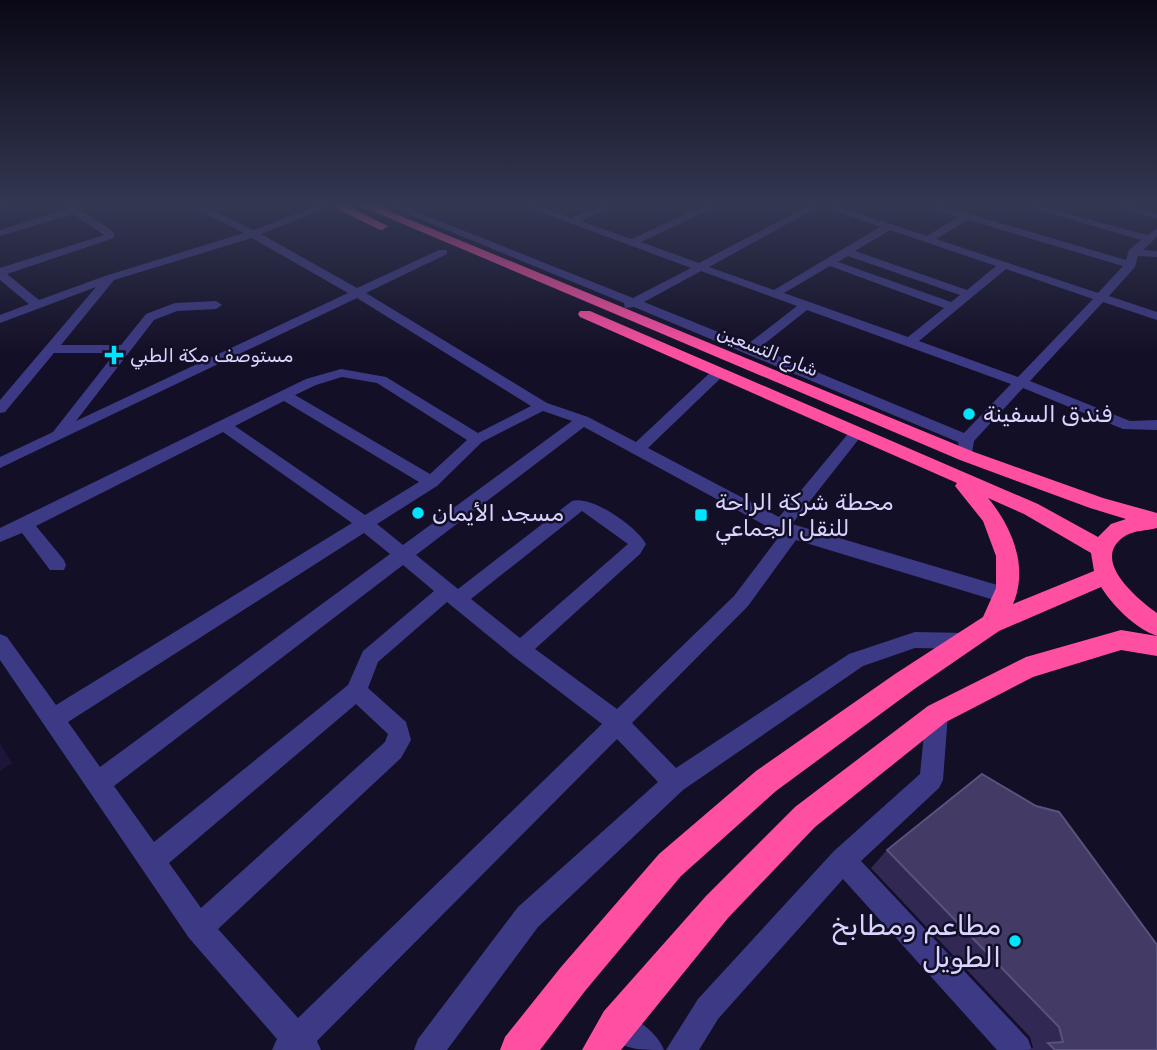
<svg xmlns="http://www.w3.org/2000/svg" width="1157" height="1050" font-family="Rubik,Vazirmatn,sans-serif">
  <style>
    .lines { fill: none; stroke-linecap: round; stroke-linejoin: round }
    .minor { fill: #3d3a85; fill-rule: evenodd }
    .highway { fill: #ff4fa3; fill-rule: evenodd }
    .wall { fill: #312854 }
    .shaded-wall { fill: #1d163a }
    .building { fill: #433a66; stroke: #5a527e; stroke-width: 2 }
    .poi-dot { fill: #00e5ff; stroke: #130f26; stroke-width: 2.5 }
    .labels { text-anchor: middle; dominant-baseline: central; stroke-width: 5; stroke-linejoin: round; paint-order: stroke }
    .far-street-label { font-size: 19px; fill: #d9d4ff; stroke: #130f26 }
    .far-poi-label { font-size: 19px; fill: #d9d4ff; stroke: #130f26; text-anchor: start }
    .poi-label { font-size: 23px; fill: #d9d4ff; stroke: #130f26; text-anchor: start }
    .near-poi-label { font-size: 28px; fill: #d9d4ff; stroke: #130f26; text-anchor: end }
  </style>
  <rect width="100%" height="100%" fill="#130f26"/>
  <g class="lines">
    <g class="minor">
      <path d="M0,207H9L0,211Z"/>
      <path d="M65,207H85L82,211L114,232V238L7,274L39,300L105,276L244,233L193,207H205L253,230L315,207H329L261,234L357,288L439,250H447V254L366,293L547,403L588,417L636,442L714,369H724V375L648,448L779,517L852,429H862L865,432L862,435L792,524L1004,587L1011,590L1014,595L1011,600L1004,603L796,540L748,606L632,723L676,768L849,654L915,632L967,633L974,635L977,641L974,647L967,649L915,648L863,666L683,790L538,927L447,1050H414L418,1039L518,907L658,782L617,739L317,1041L321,1050H272L277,1039L189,938L0,660V634L7,637L56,705L352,523L223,432L36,526L64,560L66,565L64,570H50L22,533L0,542V528L306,379L341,369L386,377L478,433L531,406L357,298L0,468V457L53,432L115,353H54L5,412L0,413V400L96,287L0,323V315L29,304L0,280V268L104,235L73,214L0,236V230L67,209ZM252,238L348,293L76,421L154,320L177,311L216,309L222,305L216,301L175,303L146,314L121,345H61L114,280ZM342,377L377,383L467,440L430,474L295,395L316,385ZM284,401L419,482L365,515L235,426ZM543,411L572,421L403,545L377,524L437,486L482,442ZM584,427L781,534L734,596L617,709L535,649L640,554L646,544C637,527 592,495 572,501L458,589L416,555ZM582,511L628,544L520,638L471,599ZM364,533L390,554L100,767L68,722ZM403,565L434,591L363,651L348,685L154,842L114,786ZM447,602L513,656L602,724L298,1018L218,929L401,758L411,740L406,722L368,688L378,662ZM356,704L388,734L385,742L201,908L169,863Z"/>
      <path d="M391,207H404L633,298L691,268L527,207H541L571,218L598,207H611L581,221L631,239L702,207H715L641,242L699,263L806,207H818L709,267L774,290L880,227L825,207H839L927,236L958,217L931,207H946L1126,260L1129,250L1141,240L1027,207H1043L1147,235L1157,229V237L1143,250L1157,251V257L1138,256L1135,267L1109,296L1157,312V320L1103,302L1030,381L1130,421L1157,420V430L1123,429L1023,388L974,441L972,453H960L958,442L634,307L625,308L624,303ZM968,220L1123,266L1098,293L936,239ZM890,230L996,266L967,290L855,251ZM848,256L960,295L951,302L838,262ZM830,266L944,308L908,337L784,293ZM1006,269L1093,299L1018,377L919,341ZM701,271L797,306L748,344L644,302ZM807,310L1011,384L964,433L759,348Z"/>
      <path d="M1119,207H1135L1157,213V219Z"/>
      <path d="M937,704L945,707L948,714L943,780L939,788L861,861L1028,1039L1032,1050H997L843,879L718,1019L699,1050H666L698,999L834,851L920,774L926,714L929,707Z"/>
      <path d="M617,1009C635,1017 657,1032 664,1050C636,1050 615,1050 602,1024L607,1014Z"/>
    </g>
    <g class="highway">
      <path d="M333,207H349L388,226L382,230L378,229Z"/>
      <path d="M363,207H379L974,452L1103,498L1157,513V528C1146,531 1135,530 1125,536C1089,559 1137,599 1157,613V656L1121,650L1033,677L946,722L815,827L728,918L621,1050H582L604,1011L706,896L795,807L928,706L1026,657L1121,630L1157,636C1135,628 1113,606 1101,587L999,631L913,690L776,791L681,876L585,991L540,1050H500L505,1037L561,967L659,854L756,771L895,674L983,617L996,588V556L983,521L955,486L957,483L580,317L578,314L580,311H590L1038,504L1098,537L1111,524L1126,519L1090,508L960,460ZM988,498L1024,514L1091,553L1094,571L1013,604C1029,567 1012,527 988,498Z"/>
    </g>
  </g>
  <path class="wall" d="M887,850L1157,1050H1027L1033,1048L1030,1037L871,868Z"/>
  <path class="shaded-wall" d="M0,743L12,763L0,771Z"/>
  <path class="building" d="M982,774L1036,806L1059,812L1157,945V1050H1055L1048,1043L1063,1042L1059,1027L887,850Z"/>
  <linearGradient id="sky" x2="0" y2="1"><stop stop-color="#0a0815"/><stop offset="0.58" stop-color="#333752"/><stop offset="1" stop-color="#333752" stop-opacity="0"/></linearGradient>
  <rect width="1157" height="354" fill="url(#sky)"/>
  <g class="poi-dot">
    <path d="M110.5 344.5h7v7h7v7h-7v7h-7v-7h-7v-7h7z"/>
    <circle cx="969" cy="414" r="7"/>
    <circle cx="418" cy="513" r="7"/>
    <rect x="694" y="508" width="14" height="14" rx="3.5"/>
    <circle cx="1015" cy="941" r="7"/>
  </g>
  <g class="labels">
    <g class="far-street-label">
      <text transform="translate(768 351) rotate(22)">شارع التسعين</text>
    </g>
    <g class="far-poi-label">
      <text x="130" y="355">مستوصف مكة الطبي</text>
    </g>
    <g class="poi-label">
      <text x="983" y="414">فندق السفينة</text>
      <text x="715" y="502">محطة شركة الراحة<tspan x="715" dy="26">للنقل الجماعي</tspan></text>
      <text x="432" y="513">مسجد الأيمان</text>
    </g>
    <g class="near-poi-label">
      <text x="1001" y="925">مطاعم ومطابخ<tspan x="1001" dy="32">الطويل</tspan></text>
    </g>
  </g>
</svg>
